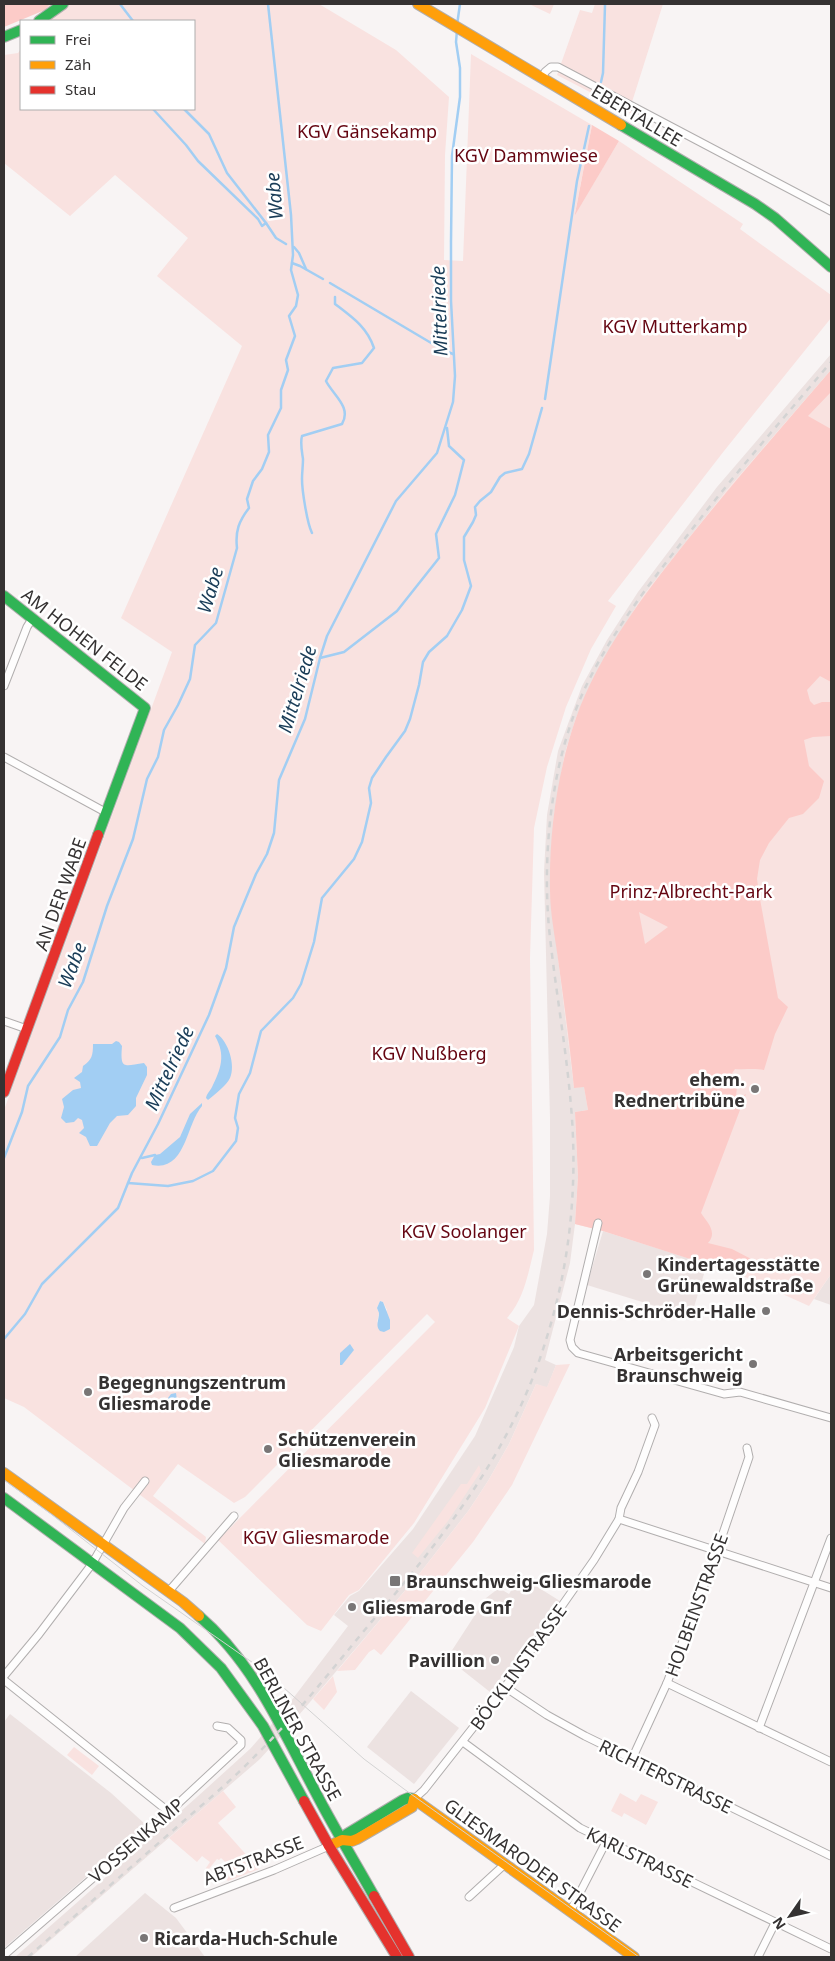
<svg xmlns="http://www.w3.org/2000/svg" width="835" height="1961" font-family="'Noto Sans',sans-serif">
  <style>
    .built { fill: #ece2e1 }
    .green { fill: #f9e2e0; fill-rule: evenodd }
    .forest { fill: #fccbc8; fill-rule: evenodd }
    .water { fill: #a2cef3 }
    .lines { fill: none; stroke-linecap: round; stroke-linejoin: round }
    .stream { stroke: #a2cef3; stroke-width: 2.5 }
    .street-casing { stroke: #b1aeae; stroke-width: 9 }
    .fast-casing { stroke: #b1aeae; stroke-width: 12 }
    .slow-casing { stroke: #b1aeae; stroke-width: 12 }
    .jam-casing { stroke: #b1aeae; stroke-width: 12 }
    .street { stroke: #fefdfd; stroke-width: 7 }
    .fast { stroke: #30b455; stroke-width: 10 }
    .slow { stroke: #ff9f0a; stroke-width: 10 }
    .jam { stroke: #e5322d; stroke-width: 10 }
    .tram { stroke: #d3d3d3; stroke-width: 1 }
    .rail { stroke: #d3d3d3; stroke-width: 2.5; stroke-dasharray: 6 6; stroke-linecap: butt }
    .poi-dot { fill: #797676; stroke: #fff; stroke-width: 2 }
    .labels { text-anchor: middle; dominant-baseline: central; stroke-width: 5; stroke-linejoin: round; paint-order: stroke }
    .street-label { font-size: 18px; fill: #353232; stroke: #fff }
    .park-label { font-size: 18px; fill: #650511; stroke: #fff }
    .poi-label { font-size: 18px; font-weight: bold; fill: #353232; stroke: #fff; text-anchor: start }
    .water-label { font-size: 19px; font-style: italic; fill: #193c57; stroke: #fff }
  </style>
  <rect width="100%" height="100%" fill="#f8f4f4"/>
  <g class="built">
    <path d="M831,354V370L727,490L643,596L613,644L576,718L565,753L554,816L550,892L574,1087L584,1086L588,1110L575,1112L578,1177L575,1224L570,1263L545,1360L556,1365L547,1388L536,1384L509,1444L488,1481L469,1510L420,1573L287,1729L260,1759L31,1957H15L197,1797L250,1749L285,1709L348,1626L334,1615L350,1596L359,1591L413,1529L475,1436L514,1347L519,1326L534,1305L547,1234L550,1196V1118L544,872L547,815L558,751L582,686L607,640L638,592L717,487Z"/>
    <path d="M603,1231L707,1264L691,1317L587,1285Z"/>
    <path d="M831,1274V1305L814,1299Z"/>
    <path d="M520,1576L560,1601L490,1692L447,1658L486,1598L499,1588L509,1594Z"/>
    <path d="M411,1691L459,1728L414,1784L367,1747Z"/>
    <path d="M10,1714L111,1793L146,1825L4,1948V1722Z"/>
    <path d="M145,1893L176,1918L205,1957H75Z"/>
  </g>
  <g class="green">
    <path d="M50,4H319L396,50L449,97L445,155L444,260L463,261L471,54L592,125L575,213L619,141L743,224L740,229L831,295V318L724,451L608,601L616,606L591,649L566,707L547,767L534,828L530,958L534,1250C528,1274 524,1299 507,1318L519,1326L485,1408L414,1523L359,1590L349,1595L321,1631L307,1625L218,1540L435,1322L427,1314L245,1497L234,1503L178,1464L153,1496L206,1537L205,1544L24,1407L4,1398V1110L172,652L121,618L242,346L157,276L188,238L115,175L70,216L4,163V55L18,53L21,49V109H194V21H40L45,10ZM380,1301L383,1302L387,1310L377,1323L379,1313L377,1308Z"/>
    <path d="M529,4H554L550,14Z"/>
    <path d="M595,4H663L632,102L636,116L557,75L580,10L592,13Z"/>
    <path d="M831,370V1274L809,1306L743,1276L603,1231L575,1224L578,1177L575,1112L588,1110L584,1087L574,1088L550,892L554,816L565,753L576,718L588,689L613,644L643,596L727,490Z"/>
    <path d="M570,1364L512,1485L473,1542L381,1655L374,1649L369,1652L355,1670L337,1671L420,1573L469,1510L488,1481L509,1444L536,1384L547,1387L556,1365Z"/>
    <path d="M479,1465L481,1471L448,1521L418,1558L412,1553L461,1484H467Z"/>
    <path d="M333,1676L337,1692L324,1710L313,1699Z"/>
    <path d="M74,1747L99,1766L92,1775L67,1755Z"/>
    <path d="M223,1791L236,1807L218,1823L259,1869L228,1881L226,1879L233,1869L221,1858L219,1860L217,1859L208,1870L206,1868L210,1862L202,1856L197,1862L169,1838Z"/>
    <path d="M620,1793L636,1802L641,1794L658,1802L646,1825L624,1813L622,1817L611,1811Z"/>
  </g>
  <g class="forest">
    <path d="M4,4H50L45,10L4,27Z"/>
    <path d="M592,125L619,141L575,215V214Z"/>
    <path d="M831,370V392L808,416L831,429V682L820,676L807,690L810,701L814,705L822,702H831V736L813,737L804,740L809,766L824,781L819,798L803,814L789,818L769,843L760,860L757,879L760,899L778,998L788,1007L775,1034L764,1070C754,1068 745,1070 735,1069L728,1079L737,1086L736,1097L738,1099L746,1094L701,1213C707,1222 718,1232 708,1243L732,1249L757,1262L743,1276L603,1231L575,1224L578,1177L575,1112L588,1110L584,1087L574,1088C570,1045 564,1002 558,959C555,936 550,913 550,890C549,833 557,773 576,718C599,654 642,597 685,543C732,484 782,427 831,370ZM639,912L668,927L645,944Z"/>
  </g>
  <g class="water">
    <path d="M217,1034C228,1041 236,1065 230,1078C227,1085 214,1095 208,1100L206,1098C207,1093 210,1091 212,1087C221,1069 226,1055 215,1036Z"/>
    <path d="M116,1041L119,1042L122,1046C120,1070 124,1066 144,1063L147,1067V1075L136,1098V1106L128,1115L117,1116L110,1123L97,1146H90L86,1137L79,1133L84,1128L82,1120L78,1118L74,1122L66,1123L61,1118L64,1107L62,1099L73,1090L81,1088L80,1082L74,1078L82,1072L83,1066C92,1060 93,1055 93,1044H112Z"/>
    <path d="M202,1103V1106C186,1124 186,1172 152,1165L151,1162L155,1155L160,1154L180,1137L190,1114Z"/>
    <path d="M380,1301L383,1302L390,1320V1329L384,1332L380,1331C375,1326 379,1320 379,1313L377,1308Z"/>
    <path d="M350,1344L354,1350L342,1365H340V1353Z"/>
    <path d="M176,1393L178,1408L170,1411L169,1408L172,1407L169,1405L168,1398L171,1394Z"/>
  </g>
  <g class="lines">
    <g class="stream">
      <path d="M120,4L133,21"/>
      <path d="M457,25L460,4"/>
      <path d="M601,82L603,73L605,5"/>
      <path d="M153,109L186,145L198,161L258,219L262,226L266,223L276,238L286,244"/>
      <path d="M184,109L209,134L227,173L266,223"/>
      <path d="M294,247L299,253L306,269"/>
      <path d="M292,263L300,266L323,279"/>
      <path d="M330,283L443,350L453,354"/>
      <path d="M545,399L577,181L589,126"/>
      <path d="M312,533C307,523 302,490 302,479C302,472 303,466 303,459C302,452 300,443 302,436L342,424C352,407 333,395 326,381L333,368L362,363L374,348C367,327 352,317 335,304V297"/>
      <path d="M320,658L344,652L397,611L439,558L436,534L455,495L464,460L449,446L447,428"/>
      <path d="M4,1158L22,1112L28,1086L60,1037L68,1010L83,982L107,906L133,839L147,779L158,757L164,730L178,705L190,679L195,645L216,623L237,548C235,531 239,521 249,508L247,499L253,481L262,469L269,452L268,435L281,408V390L288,370L286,360L295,336L289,316L296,306L298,295L291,270L293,255L291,215L268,4"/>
      <path d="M142,1158L155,1155"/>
      <path d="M128,1183L168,1186L193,1181L213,1171L236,1141L238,1128L235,1118L239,1094L250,1073L261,1031L293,998L301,984L314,942L322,898L354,859L362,842L371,803L369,788L372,778L386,757L405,731L410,719L419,685L423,662L429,652L447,636L462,610L471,586L464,560V537L473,522L476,515L475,507L480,501L491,492L500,477L505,473L522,469L529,454L542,408"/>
      <path d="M4,1339L25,1314L42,1284L118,1208L132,1173L158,1124L209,1015L226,968L234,927L256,874L267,854L274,833L279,780L305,719L320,658L327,636L396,501L437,453L453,402L455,376L451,301V242L452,156L460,97V68L456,42L457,30"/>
    </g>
    <defs>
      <g id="street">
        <path d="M543,78L545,72L551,67H558L831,211"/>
        <path d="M4,686L27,627L32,619"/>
        <path d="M4,757L107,813"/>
        <path d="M4,1021L24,1028"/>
        <path d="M598,1223L570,1340L572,1347L578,1353L724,1394L740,1392L831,1418"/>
        <path d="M619,1519L831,1588"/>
        <path d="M169,1591L234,1516"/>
        <path d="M4,1676L39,1634L92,1564L124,1508L145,1481"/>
        <path d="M4,1680L169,1812"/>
        <path d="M667,1683L831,1762"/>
        <path d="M505,1687L547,1715L585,1736L831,1856"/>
        <path d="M759,1728L831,1538"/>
        <path d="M463,1742L580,1828L831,1949"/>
        <path d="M632,1759L667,1683L717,1551L749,1457L747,1448"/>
        <path d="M414,1799L424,1790L505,1687L594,1560L619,1519L621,1508L638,1472L655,1425L652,1418"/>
        <path d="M469,1897L505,1864"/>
        <path d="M174,1908L274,1870L329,1846"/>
        <path d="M570,1912L606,1842"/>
        <path d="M4,1955L169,1812L241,1745V1740L228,1728L217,1726"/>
        <path d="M758,1957L775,1923"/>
      </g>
      <g id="fast">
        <path d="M39,21L63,4"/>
        <path d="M4,37L21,30"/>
        <path d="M621,125L755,204L775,218L831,267"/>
        <path d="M4,596L145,708L98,835"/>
        <path d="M4,1498L180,1628L221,1668L263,1726L304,1801"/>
        <path d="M199,1616C254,1663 283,1731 316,1793C334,1828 355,1862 374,1896"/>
        <path d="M342,1840L347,1834L403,1800L408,1798L414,1799"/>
      </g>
      <g id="slow">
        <path d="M418,4L621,125"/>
        <path d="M4,1473L183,1602L199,1616"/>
        <path d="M414,1799L634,1957"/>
        <path d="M329,1846L342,1840L352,1841L357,1839L412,1807L414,1799"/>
      </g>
      <g id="jam">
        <path d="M4,1092L98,835"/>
        <path d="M304,1801L329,1846L397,1957"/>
        <path d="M374,1896L409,1957"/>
      </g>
    </defs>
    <use href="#street" class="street-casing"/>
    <use href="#fast" class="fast-casing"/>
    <use href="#slow" class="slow-casing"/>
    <use href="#jam" class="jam-casing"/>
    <use href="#street" class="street"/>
    <use href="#fast" class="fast"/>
    <use href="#slow" class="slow"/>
    <use href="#jam" class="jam"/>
    <path class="tram" d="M4,1480L51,1514L143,1586L266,1672L364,1759L404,1789L639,1957"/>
    <path class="rail" d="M28,1957C78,1913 128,1870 178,1826C204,1803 231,1781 255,1756C300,1712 338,1661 379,1613C449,1530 514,1445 546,1340C570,1264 578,1186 571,1106C566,1046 555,987 549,928C542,850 552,757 586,686C612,632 649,584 686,537C732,477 782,420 831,362"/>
  </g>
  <g class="poi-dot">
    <circle cx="755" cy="1089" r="5"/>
    <circle cx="647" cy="1274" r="5"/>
    <circle cx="766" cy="1311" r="5"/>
    <circle cx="753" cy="1364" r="5"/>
    <circle cx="88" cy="1392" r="5"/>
    <circle cx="268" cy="1449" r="5"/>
    <rect x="389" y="1575" width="12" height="12" rx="2.5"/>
    <circle cx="352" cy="1607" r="5"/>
    <circle cx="495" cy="1660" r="5"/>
    <circle cx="144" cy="1938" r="5"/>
  </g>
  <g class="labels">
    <g class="street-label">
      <text transform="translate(637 115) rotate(31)">EBERTALLEE</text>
      <text transform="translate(85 639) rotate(38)">AM HOHEN FELDE</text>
      <text transform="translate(60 894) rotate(-70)">AN DER WABE</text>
      <text transform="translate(696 1605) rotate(-70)">HOLBEINSTRASSE</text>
      <text transform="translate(518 1667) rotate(-54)">BÖCKLINSTRASSE</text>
      <text transform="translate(298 1729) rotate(61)">BERLINER STRASSE</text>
      <text transform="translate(666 1776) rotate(26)">RICHTERSTRASSE</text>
      <text transform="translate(136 1840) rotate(-41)">VOSSENKAMP</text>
      <text transform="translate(640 1857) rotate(26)">KARLSTRASSE</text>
      <text transform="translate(253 1860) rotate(-21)">ABTSTRASSE</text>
      <text transform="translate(533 1865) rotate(36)">GLIESMARODER STRASSE</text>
    </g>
    <g class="park-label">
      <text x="367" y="131">KGV Gänsekamp</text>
      <text x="526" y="155">KGV Dammwiese</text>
      <text x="675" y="326">KGV Mutterkamp</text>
      <text x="691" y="891">Prinz-Albrecht-Park</text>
      <text x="429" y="1053">KGV Nußberg</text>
      <text x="464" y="1231">KGV Soolanger</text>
      <text x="316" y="1537">KGV Gliesmarode</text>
    </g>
    <g class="poi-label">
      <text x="745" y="1079" text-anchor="end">ehem.<tspan x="745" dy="21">Rednertribüne</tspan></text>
      <text x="657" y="1264">Kindertagesstätte<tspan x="657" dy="21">Grünewaldstraße</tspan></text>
      <text x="756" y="1311" text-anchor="end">Dennis-Schröder-Halle</text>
      <text x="743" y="1354" text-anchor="end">Arbeitsgericht<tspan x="743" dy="21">Braunschweig</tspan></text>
      <text x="98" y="1382">Begegnungszentrum<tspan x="98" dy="21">Gliesmarode</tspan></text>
      <text x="278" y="1439">Schützenverein<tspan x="278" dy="21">Gliesmarode</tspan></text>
      <text x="406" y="1581">Braunschweig-Gliesmarode</text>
      <text x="362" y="1607">Gliesmarode Gnf</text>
      <text x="485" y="1660" text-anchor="end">Pavillion</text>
      <text x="154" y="1938">Ricarda-Huch-Schule</text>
    </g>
    <g class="water-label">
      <text transform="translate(274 196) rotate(-95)">Wabe</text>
      <text transform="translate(439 311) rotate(-92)">Mittelriede</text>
      <text transform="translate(210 590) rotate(-73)">Wabe</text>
      <text transform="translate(297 689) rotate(-73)">Mittelriede</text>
      <text transform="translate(72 965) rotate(-69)">Wabe</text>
      <text transform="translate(169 1068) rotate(-65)">Mittelriede</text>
    </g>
  </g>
  <rect width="835" height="1961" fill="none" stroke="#353232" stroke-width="10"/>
  <rect x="20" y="20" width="175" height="90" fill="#ffffff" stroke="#aeadad"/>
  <rect x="30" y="36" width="25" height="8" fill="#30b455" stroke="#aeadad"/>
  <text x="65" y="45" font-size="15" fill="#353232">Frei</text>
  <rect x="30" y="61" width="25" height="8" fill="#ff9f0a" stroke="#aeadad"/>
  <text x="65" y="70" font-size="15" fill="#353232">Zäh</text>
  <rect x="30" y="86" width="25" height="8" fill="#e5322d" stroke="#aeadad"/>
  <text x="65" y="95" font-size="15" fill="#353232">Stau</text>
  <g transform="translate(790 1916) rotate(236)" stroke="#ffffff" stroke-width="4" paint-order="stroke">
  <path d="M0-4L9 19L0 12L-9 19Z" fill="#353232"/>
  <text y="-8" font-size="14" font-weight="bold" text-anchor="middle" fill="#353232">N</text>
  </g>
</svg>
